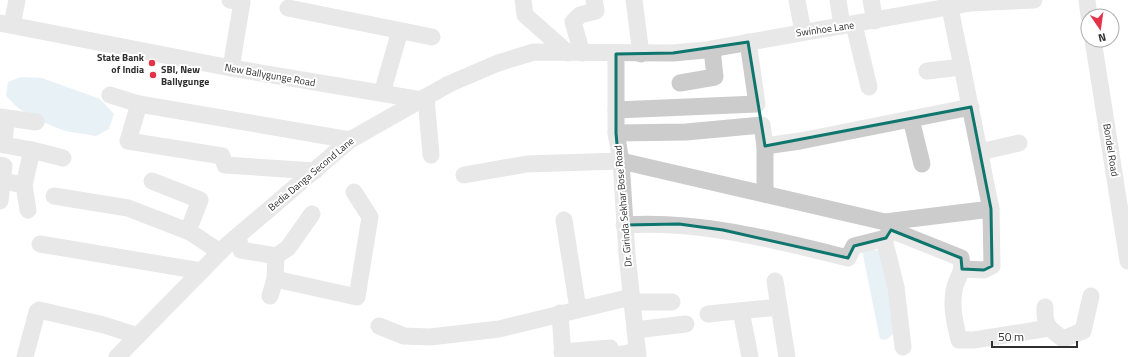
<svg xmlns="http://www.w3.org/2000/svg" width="1128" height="357" font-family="'Titillium Web',sans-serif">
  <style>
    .water { fill: #cae0ec }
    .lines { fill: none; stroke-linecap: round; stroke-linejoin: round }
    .minor { stroke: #ccc; stroke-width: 17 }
    .marked { fill: none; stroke: #0f766e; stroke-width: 3; stroke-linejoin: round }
    .poi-dot { fill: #e43348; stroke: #fff; stroke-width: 1.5 }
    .labels { text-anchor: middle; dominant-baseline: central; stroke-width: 4; stroke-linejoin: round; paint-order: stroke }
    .street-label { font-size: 10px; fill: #2f2f2f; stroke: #fff }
    .poi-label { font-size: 10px; font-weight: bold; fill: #2f2f2f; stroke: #fff; text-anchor: end }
  </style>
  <rect width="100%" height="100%" fill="#fff"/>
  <g class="water">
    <path d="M21,77L42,78L100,99L114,114L109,129L96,136L65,131L40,121L18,108L6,96L8,82Z"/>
    <path d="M862,250H885L899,329L886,340L880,339Z"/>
  </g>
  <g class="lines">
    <g class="minor">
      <path d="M230,0L242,2L231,68"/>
      <path d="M523,0L525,15L568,53"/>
      <path d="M634,0L641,54"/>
      <path d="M797,0L803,32"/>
      <path d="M838,0L842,26"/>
      <path d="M871,0L875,21"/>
      <path d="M1087,0L1089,16"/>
      <path d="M288,8L432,37"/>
      <path d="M950,8L991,209"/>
      <path d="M0,23L231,68L422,100"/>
      <path d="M12,25L17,0"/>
      <path d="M854,25L869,87"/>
      <path d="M1093,40L1128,261"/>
      <path d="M582,53L573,22L580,15L596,11L594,0"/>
      <path d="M616,54V133L621,161L627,255L638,357"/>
      <path d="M927,71L962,67"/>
      <path d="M680,83L715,77L712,49"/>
      <path d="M382,93L400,31"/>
      <path d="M110,95L139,104L350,140"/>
      <path d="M426,97L431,155"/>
      <path d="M139,104L128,141L222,156L225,165L315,171"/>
      <path d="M616,110L757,104L748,42"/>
      <path d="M0,117L36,122"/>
      <path d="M6,118L4,145L32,150"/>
      <path d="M911,119L922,164"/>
      <path d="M616,133L686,132L762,125L765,146L800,141L971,107"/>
      <path d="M765,146V194"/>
      <path d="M980,152L1019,143"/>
      <path d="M0,165L4,166L2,181L24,185L28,210"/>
      <path d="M464,175L527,164L621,161L885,222L891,230L961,258C964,276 956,276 954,291C951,308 955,323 959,340H974L1049,328"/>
      <path d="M152,181L200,200L188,231"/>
      <path d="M24,185L32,150L63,158"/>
      <path d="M54,196L128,208L190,232L220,252"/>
      <path d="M0,201L1,193"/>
      <path d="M564,220L578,309"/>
      <path d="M885,222L991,209L992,266L984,270L962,269"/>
      <path d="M624,225C700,220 775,240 848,258L854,246L886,238L891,230"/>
      <path d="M238,236L241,250L276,256L275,279L270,296"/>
      <path d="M884,239L896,287L903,347"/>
      <path d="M40,244L201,271"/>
      <path d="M276,256L288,248L312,214"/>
      <path d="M275,279L357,297L370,217L354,192"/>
      <path d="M775,281L787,357"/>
      <path d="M632,302H672"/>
      <path d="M1045,307C1044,326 1049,328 1063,339L1083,331L1091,296"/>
      <path d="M741,311L750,357"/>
      <path d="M560,313L563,357"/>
      <path d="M708,314L779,307"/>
      <path d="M379,326L404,336L430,337L499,329L631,297"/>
      <path d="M635,330L686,324"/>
      <path d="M562,352L610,348L613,356L637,351"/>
      <path d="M25,357L37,312L39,310L104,325L138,336"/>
      <path d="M117,357L226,246L350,140L449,84L498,63L534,52L673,53L705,50L971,3L1034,0"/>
    </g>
  </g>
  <path d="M0 0H1128V357H0ZM748,42L765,146L971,107L991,209L992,266L984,270L962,269L961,258L891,230L886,238L854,246L848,258L723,230L679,224L624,225L616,133V54L673,53Z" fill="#fff" fill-opacity=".55" fill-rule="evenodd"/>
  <path class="marked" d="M748,42L765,146L971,107L991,209L992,266L984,270L962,269L961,258L891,230L886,238L854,246L848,258L723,230L679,224L624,225L616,133V54L673,53Z"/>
  <g class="poi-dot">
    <circle cx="152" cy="63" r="4"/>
    <circle cx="153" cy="75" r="4"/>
  </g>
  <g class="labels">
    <g class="street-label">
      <text transform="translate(825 29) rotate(-8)">Swinhoe Lane</text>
      <text transform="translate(270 75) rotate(10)">New Ballygunge Road</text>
      <text transform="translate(1111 150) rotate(81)">Bondel Road</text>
      <text transform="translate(311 174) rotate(-40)">Bedia Danga Second Lane</text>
      <text transform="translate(623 206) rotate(-95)">Dr. Girinda Sekhar Bose Road</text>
    </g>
    <g class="poi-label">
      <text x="144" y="57">State Bank<tspan x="144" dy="12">of India</tspan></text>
      <text x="161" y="69" text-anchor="start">SBI, New<tspan x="161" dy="12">Ballygunge</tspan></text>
    </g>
  </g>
  <g transform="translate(1100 28) rotate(167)"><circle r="19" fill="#ffffff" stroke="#acacac"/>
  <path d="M0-3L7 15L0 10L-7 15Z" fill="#e43348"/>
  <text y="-6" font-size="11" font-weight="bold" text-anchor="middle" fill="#2f2f2f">N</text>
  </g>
  <path d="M992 341v6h85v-6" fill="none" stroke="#2f2f2f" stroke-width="2"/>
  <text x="998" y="341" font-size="12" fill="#2f2f2f" stroke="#ffffff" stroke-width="3" paint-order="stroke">50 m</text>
</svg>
